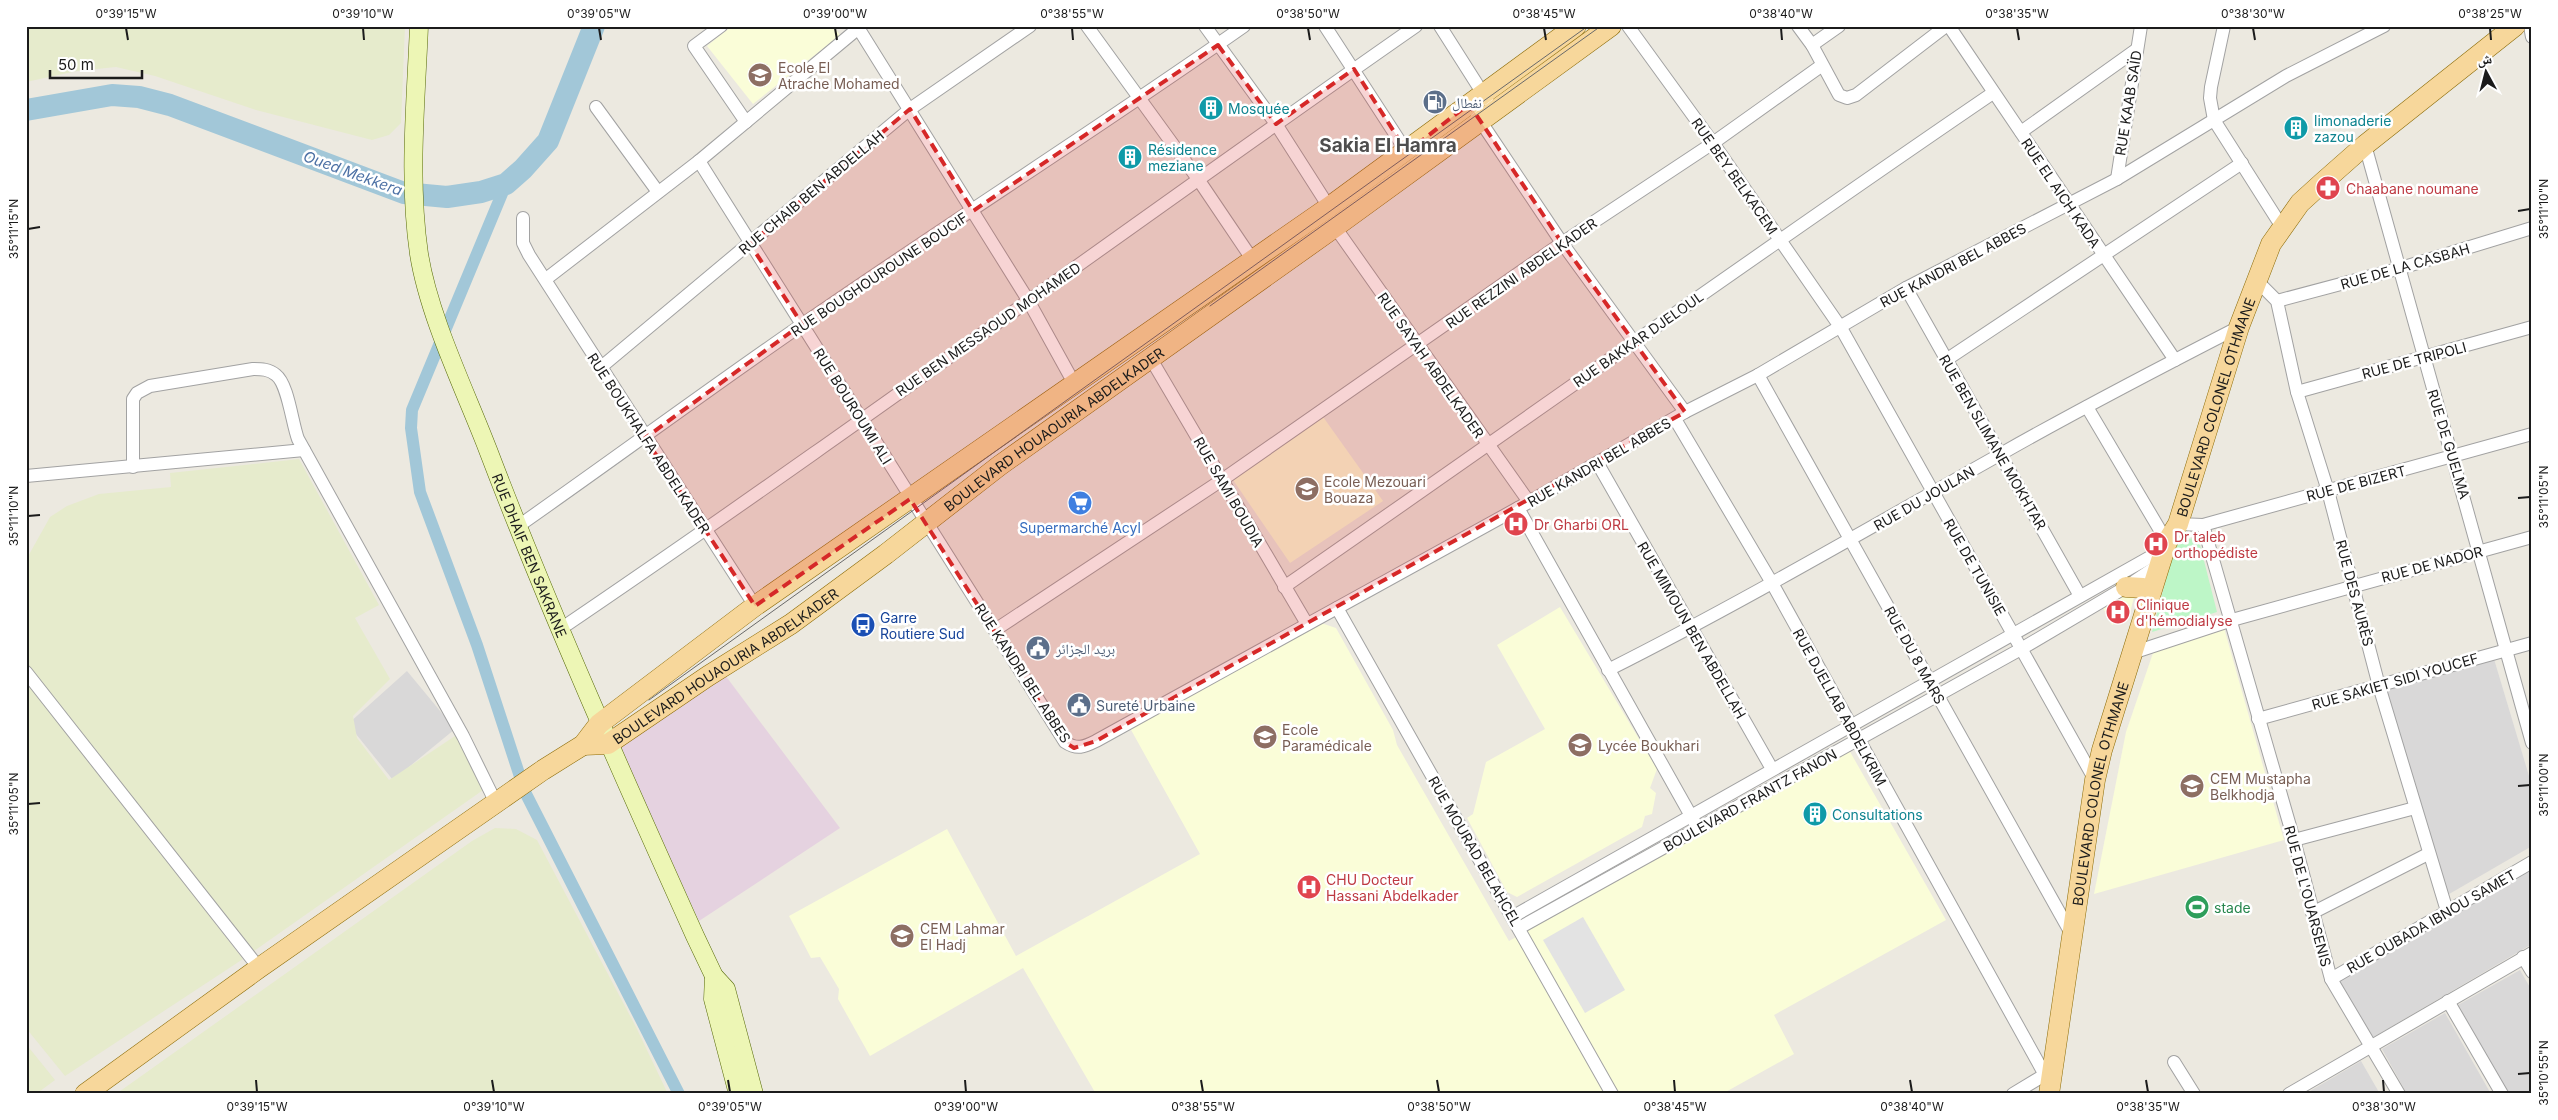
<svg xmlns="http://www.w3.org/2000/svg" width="2558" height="1120" font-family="Inter,'Noto Naskh Arabic',sans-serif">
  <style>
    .residential { fill: #d9d8d8 }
    .industrial { fill: #e5d2e0 }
    .education { fill: #fafdd8 }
    .farmland { fill: #e6ebcc }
    .park { fill: #bdf6c7 }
    .parking { fill: #e3e3e3 }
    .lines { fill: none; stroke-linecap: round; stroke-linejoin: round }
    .canal { stroke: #a2c7d8; stroke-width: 12 }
    .river { stroke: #a2c7d8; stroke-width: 22 }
    .street-casing { stroke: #a2a2a2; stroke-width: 14 }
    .secondary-casing { stroke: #576a09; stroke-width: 19 }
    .primary-casing { stroke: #8b6b07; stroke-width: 21 }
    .street { stroke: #fff; stroke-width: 12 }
    .secondary { stroke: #edf6b5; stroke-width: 18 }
    .primary { stroke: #f7d79b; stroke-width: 20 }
    .tram { stroke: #696969; stroke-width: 1 }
    .marked { fill: #d62828; fill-opacity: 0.2; stroke: #d62828; stroke-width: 4; stroke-dasharray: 10 6; stroke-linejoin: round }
    .ticks { fill: none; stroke: #1b1b1b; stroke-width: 2 }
    .labels { text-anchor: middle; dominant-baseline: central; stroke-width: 5; stroke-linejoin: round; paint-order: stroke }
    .education-label { font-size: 14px; fill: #785e54; stroke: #fff; text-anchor: start }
    .service-label { font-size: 14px; fill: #4e5e75; stroke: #fff; text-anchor: start }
    .street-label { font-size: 14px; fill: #1b1b1b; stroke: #fff }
    .culture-label { font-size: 14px; fill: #0d838f; stroke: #fff; text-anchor: start }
    .health-label { font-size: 14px; fill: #be3a42; stroke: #fff; text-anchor: start }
    .shop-label { font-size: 14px; fill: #366cbe; stroke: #fff }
    .transit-label { font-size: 14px; fill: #164399; stroke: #fff; text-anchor: start }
    .leisure-label { font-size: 14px; fill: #27864d; stroke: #fff; text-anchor: start }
    .water-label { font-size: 15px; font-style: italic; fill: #4d71a5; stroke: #fff }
    .district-label { font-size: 19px; font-weight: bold; fill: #4e4e4e; stroke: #fff }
    .neatline { fill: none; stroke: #1b1b1b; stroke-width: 2 }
    .ticks-label { font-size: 12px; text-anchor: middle; fill: #1b1b1b }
  </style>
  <rect width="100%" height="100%" fill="#ece9e0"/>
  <g class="residential">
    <path d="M2494,659L2532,786V846L2444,897L2385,688Z"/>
    <path d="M407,671L455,729L393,780L348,724Z"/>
    <path d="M2532,865V944L2372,1038L2338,980Z"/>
    <path d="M2520,970L2532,991V1094H2509L2458,1005Z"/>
    <path d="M2445,1013L2491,1094H2407L2382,1049Z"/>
    <path d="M2361,1061L2380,1094H2305Z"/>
  </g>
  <path class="industrial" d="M725,675L840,828L699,921L619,747Z"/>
  <g class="education">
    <path d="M732,26H833L840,35L753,104L707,46Z"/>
    <path d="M1321,414L1383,501L1290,563L1231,477Z"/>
    <path d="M2131,590L2134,597L2129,617L2112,625L2103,608Z"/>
    <path d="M1560,607L1657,769L1650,788L1656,793L1652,814L1645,816L1642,827L1517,897L1507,892L1467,818L1473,814L1486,762L1545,729L1497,645Z"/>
    <path d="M1318,622L1336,628L1393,730L1397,745L1509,941L1849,750L1946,920L1774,1015L1794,1054L1722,1094H1096L1023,968L870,1056L838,999L839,989L820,957L811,958L789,916L947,829L1016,956L1200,854L1130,728Z"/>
    <path d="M2224,628L2284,840L2094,894L2126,732L2154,650Z"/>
  </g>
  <g class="farmland">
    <path d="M26,26H405L401,123L389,135L372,140L256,110L155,76L116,67L77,71L26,82Z"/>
    <path d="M299,459L379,605L355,618L390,679L353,716L357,738L389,780L458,734L486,788L254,951L26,663V560L50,517L67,506L99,494L171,487L170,473Z"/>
    <path d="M26,681L243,959L65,1076L26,1028Z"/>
    <path d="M495,828L516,829L537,840L636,1027L668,1094H116L472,841Z"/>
    <path d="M26,1044L55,1080L36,1094H26Z"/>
  </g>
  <path class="park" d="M2198,537L2217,612L2152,632L2176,542Z"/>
  <path class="parking" d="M1583,917L1625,990L1585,1013L1543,940Z"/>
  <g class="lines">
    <path class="canal" d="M506,184L412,410L411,428L420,492L477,645L525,792L679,1094"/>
    <path class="river" d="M26,110L112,95L139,97L170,105L404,193L447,197L481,192L506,184L523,169L548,141L594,26"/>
    <defs>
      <g id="street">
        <path d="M721,26L694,46L746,122"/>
        <path d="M857,26L1028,300L1075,385"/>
        <path d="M1087,26L1198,179L1252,259"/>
        <path d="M1205,26L1276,124L1329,207"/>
        <path d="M1325,26L1406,151"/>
        <path d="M1440,26L1487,100"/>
        <path d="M1628,26L1713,143L1841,328L2095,780"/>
        <path d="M1798,26L1812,45L1839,95L1847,98L1856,95L1946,26"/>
        <path d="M1949,26L2175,360"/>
        <path d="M2224,26L2211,87L2210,98L2214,120L2282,227"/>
        <path d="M2530,26L2532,37"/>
        <path d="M1812,45L1839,26"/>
        <path d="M596,107L658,192"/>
        <path d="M1477,116L1562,243L1685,412"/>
        <path d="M2021,132L2136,50"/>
        <path d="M2365,145L2532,743"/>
        <path d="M699,161L1065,742C1077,750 1084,747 1096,741L1529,502L1685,412L1758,375L1906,288L2117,179L2286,76L2384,26"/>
        <path d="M2117,179L2141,26"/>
        <path d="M523,218V243L529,255L755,606"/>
        <path d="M1335,227L1529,502"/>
        <path d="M546,279L699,161L861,26"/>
        <path d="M2257,281L2277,301L2297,392L2328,491L2379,686L2447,911"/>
        <path d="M1906,288L2080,596"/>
        <path d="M2277,301L2401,268L2532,228"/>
        <path d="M1151,359L1307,624"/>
        <path d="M1946,360L2242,163"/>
        <path d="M600,368L910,109L1030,26"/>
        <path d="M1758,375L2072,935"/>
        <path d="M2297,392L2532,327"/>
        <path d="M2087,407L2167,542"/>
        <path d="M1675,419L1772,583L2045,1075"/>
        <path d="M1598,464L1772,769"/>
        <path d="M133,467V399L137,393L150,386L253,369C261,369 269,369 276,375C288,384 292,423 298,439L463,736L496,803"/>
        <path d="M26,476L304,450"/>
        <path d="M1518,508L1695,823"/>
        <path d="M2178,524L2203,525L2532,434"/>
        <path d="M2203,525L2294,840L2331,979L2399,1094"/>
        <path d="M517,527C613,460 707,390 803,324C949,223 1099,128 1244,26"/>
        <path d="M1284,587C1521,423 1755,255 1993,93"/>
        <path d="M1337,608L1612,1094"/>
        <path d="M559,630C848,434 1129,226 1416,26"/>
        <path d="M995,630L1222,480L1562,243L1713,143L1821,66"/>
        <path d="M2132,653L2232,620L2532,537"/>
        <path d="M1608,670C1741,603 1869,528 1999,455C2078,410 2159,368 2239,327"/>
        <path d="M26,672L259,968"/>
        <path d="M2258,719L2532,643"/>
        <path d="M2294,840L2415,808"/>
        <path d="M2312,913L2428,854"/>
        <path d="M1512,917L2166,548"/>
        <path d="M1519,928L2021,649L2126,587L2160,564"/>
        <path d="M2523,957L2532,972"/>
        <path d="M2331,979L2532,862"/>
        <path d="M2448,1001L2502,1094"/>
        <path d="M2174,1062L2194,1094"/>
        <path d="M2013,1094L2051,1071"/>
        <path d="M2289,1094L2532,953"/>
      </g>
      <g id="secondary">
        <path id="s1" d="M419,26C416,101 408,179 419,254C429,317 465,390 488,450C551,615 623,776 695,936L714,976L726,989L754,1094"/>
        <path d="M714,976L713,999L738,1094"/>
      </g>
      <g id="primary">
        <path d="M2126,587L2143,588L2149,598"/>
        <path id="s2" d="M583,745L608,744L708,676L791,624L886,554L999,466L1335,227L1611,26"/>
        <path d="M85,1094L259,968L543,770L583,745L599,724L755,606L1329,207L1576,26"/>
        <path id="s3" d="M2049,1094L2095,780L2102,750L2160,564L2167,542L2178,524L2239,327L2271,244L2300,203L2322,183L2365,145L2515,26"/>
      </g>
    </defs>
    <use href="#street" class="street-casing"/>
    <use href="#secondary" class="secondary-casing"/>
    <use href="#primary" class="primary-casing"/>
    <use href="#street" class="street"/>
    <use href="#secondary" class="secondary"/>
    <use href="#primary" class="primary"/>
    <g class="tram">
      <path d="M1210,306L1601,26"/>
      <path d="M649,700L1588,26"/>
    </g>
  </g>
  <path class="marked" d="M1218,45L1276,124L1354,69L1407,152L1469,104L1562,243L1685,412L1096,741L1074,748L1065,742L910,499L755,606L645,438L802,324L750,244L910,109L973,211Z"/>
  <path class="ticks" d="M126,28L128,40M363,28L364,40M599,28L601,40M835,28L837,40M1072,28L1073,40M1308,28L1310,40M1544,28L1546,40M1781,28L1782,40M2017,28L2019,40M2253,28L2255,40M2490,28L2491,40M2518,211L2530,209M28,229L40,227M2518,498L2530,497M28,516L40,515M2518,786L2530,785M28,804L40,803M2518,1074L2530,1073M256,1080L257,1092M492,1080L494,1092M728,1080L730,1092M965,1080L966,1092M1201,1080L1203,1092M1437,1080L1439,1092M1674,1080L1675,1092M1910,1080L1912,1092M2146,1080L2148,1092M2383,1080L2384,1092"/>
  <defs>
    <symbol id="school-disc" viewBox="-11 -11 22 22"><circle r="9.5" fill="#8d6e63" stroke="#fff"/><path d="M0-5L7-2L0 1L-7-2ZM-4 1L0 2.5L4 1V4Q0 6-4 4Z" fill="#fff"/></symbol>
    <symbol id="fuel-disc" viewBox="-11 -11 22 22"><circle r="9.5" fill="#5c6f8a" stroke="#fff"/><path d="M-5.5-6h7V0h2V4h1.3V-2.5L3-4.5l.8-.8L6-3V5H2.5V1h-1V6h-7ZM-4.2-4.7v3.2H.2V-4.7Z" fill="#fff"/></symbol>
    <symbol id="building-disc" viewBox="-11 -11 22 22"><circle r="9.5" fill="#0f9aa8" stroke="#fff"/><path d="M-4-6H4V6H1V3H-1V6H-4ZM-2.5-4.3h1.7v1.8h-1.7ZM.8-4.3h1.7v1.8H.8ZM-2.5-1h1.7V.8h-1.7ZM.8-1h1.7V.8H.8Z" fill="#fff"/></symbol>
    <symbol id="pharmacy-disc" viewBox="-11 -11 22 22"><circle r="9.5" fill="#e0444e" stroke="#fff"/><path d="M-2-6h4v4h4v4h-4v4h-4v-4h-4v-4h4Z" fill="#fff"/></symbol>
    <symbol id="supermarket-disc" viewBox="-11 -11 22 22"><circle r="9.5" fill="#3f7fe0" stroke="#fff"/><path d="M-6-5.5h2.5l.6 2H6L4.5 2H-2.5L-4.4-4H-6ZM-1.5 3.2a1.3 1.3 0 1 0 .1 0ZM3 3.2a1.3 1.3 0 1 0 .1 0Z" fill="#fff"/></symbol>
    <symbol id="hospital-disc" viewBox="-11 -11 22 22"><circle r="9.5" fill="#e0444e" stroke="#fff"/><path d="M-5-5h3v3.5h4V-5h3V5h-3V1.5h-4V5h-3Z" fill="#fff"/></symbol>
    <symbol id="bus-disc" viewBox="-11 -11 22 22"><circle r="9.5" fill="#1a4fb4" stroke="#fff"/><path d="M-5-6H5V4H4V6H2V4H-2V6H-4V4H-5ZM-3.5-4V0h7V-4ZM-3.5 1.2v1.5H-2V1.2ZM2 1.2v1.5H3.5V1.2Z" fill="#fff"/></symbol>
    <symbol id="civic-disc" viewBox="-11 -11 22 22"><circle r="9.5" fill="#5c6f8a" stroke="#fff"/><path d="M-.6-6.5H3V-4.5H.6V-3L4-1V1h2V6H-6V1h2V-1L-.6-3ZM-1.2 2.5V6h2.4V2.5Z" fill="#fff"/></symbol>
    <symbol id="university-disc" viewBox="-11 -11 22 22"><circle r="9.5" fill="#8d6e63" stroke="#fff"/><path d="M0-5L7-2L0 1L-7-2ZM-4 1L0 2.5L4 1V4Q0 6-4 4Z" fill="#fff"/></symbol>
    <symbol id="stadium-disc" viewBox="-11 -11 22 22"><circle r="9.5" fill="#2e9e5b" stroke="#fff"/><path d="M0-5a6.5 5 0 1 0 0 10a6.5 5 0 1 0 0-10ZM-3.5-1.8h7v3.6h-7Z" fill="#fff"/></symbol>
  </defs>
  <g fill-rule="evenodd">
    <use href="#school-disc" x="746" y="61" width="28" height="28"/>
    <use href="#fuel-disc" x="1421" y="88" width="28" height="28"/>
    <use href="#building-disc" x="1197" y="94" width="28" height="28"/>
    <use href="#building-disc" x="2282" y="114" width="28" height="28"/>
    <use href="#building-disc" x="1116" y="143" width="28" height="28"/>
    <use href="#pharmacy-disc" x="2314" y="174" width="28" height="28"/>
    <use href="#school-disc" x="1293" y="475" width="28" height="28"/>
    <use href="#supermarket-disc" x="1066" y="489" width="28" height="28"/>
    <use href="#hospital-disc" x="1502" y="510" width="28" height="28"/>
    <use href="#hospital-disc" x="2142" y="530" width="28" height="28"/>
    <use href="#hospital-disc" x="2104" y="598" width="28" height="28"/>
    <use href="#bus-disc" x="849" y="611" width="28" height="28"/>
    <use href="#civic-disc" x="1024" y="634" width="28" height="28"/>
    <use href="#civic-disc" x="1065" y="691" width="28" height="28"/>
    <use href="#university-disc" x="1251" y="723" width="28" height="28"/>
    <use href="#school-disc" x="1566" y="731" width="28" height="28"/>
    <use href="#school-disc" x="2178" y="772" width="28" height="28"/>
    <use href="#building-disc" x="1801" y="800" width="28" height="28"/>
    <use href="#hospital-disc" x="1295" y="873" width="28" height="28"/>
    <use href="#stadium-disc" x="2183" y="893" width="28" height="28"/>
    <use href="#school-disc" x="888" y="922" width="28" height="28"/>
  </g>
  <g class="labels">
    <g class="education-label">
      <text x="778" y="67">Ecole El<tspan x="778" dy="16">Atrache Mohamed</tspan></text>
      <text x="1324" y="481">Ecole Mezouari<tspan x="1324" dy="16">Bouaza</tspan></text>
      <text x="1282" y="729">Ecole<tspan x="1282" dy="16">Paramédicale</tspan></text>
      <text x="1598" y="745">Lycée Boukhari</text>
      <text x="2210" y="778">CEM Mustapha<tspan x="2210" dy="16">Belkhodja</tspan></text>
      <text x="920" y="928">CEM Lahmar<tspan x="920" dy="16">El Hadj</tspan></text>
    </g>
    <g class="service-label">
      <text x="1452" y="102">نفطال</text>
      <text x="1056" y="648">بريد الجزائر</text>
      <text x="1096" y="705">Sureté Urbaine</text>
    </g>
    <g class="street-label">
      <text transform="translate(2128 103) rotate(-81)">RUE KAAB SAÏD</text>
      <text transform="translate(1735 176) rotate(55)">RUE BEY BELKACEM</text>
      <text transform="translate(811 192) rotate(-40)">RUE CHAIB BEN ABDELLAH</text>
      <text transform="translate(2061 193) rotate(56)">RUE EL AICH KADA</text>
      <text transform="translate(1953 265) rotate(-28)">RUE KANDRI BEL ABBES</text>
      <text transform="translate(2405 266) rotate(-16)">RUE DE LA CASBAH</text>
      <text transform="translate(1521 273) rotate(-35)">RUE REZZINI ABDELKADER</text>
      <text transform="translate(879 274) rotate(-34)">RUE BOUGHOUROUNE BOUCIF</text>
      <text transform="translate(988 329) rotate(-35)">RUE BEN MESSAOUD MOHAMED</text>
      <text transform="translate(1638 339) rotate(-35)">RUE BAKKAR DJELOUL</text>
      <text transform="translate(2414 360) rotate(-15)">RUE DE TRIPOLI</text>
      <text transform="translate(1431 365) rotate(55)">RUE SAYAH ABDELKADER</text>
      <text transform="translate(853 406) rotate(58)">RUE BOUROUMI ALI</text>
      <text stroke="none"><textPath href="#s3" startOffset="710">BOULEVARD COLONEL OTHMANE</textPath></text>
      <text stroke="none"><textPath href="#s2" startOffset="571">BOULEVARD HOUAOURIA ABDELKADER</textPath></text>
      <text transform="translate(1993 442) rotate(60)">RUE BEN SLIMANE MOKHTAR</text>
      <text transform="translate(649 443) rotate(57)">RUE BOUKHALFA ABDELKADER</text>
      <text transform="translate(2449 444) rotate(73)">RUE DE GUELMA</text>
      <text transform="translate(1599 462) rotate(-30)">RUE KANDRI BEL ABBES</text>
      <text transform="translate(2356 483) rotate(-15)">RUE DE BIZERT</text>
      <text transform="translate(1229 492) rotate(60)">RUE SAMI BOUDIA</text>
      <text transform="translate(1924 498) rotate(-30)">RUE DU JOULAN</text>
      <text stroke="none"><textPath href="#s1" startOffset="550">RUE DHAIF BEN SAKRANE</textPath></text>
      <text transform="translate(2432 564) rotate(-15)">RUE DE NADOR</text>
      <text transform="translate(1975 567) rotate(60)">RUE DE TUNISIE</text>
      <text transform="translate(2355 593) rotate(75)">RUE DES AURÈS</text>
      <text transform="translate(1692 630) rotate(60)">RUE MIMOUN BEN ABDELLAH</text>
      <text transform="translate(1915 655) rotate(61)">RUE DU 8 MARS</text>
      <text stroke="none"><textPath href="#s2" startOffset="166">BOULEVARD HOUAOURIA ABDELKADER</textPath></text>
      <text transform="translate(1023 673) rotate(57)">RUE KANDRI BEL ABBES</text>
      <text transform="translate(2395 681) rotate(-16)">RUE SAKIET SIDI YOUCEF</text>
      <text transform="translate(1840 707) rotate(61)">RUE DJELLAB ABDELKRIM</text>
      <text stroke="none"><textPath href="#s3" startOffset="305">BOULEVARD COLONEL OTHMANE</textPath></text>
      <text transform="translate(1750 800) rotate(-29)">BOULEVARD FRANTZ FANON</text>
      <text transform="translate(1475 851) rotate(60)">RUE MOURAD BELAHCEL</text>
      <text transform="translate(2308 896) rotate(75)">RUE DE L'OUARSENIS</text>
      <text transform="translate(2431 921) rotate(-30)">RUE OUBADA IBNOU SAMET</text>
    </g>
    <g class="culture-label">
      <text x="1228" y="108">Mosquée</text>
      <text x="2314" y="120">limonaderie<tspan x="2314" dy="16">zazou</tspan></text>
      <text x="1148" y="149">Résidence<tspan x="1148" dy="16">meziane</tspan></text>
      <text x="1832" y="814">Consultations</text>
    </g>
    <g class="health-label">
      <text x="2346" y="188">Chaabane noumane</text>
      <text x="1534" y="524">Dr Gharbi ORL</text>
      <text x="2174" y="536">Dr taleb<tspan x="2174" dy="16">orthopédiste</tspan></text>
      <text x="2136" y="604">Clinique<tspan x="2136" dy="16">d'hémodialyse</tspan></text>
      <text x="1326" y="879">CHU Docteur<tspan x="1326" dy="16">Hassani Abdelkader</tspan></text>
    </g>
    <g class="shop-label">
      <text x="1080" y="527">Supermarché Acyl</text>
    </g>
    <g class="transit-label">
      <text x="880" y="617">Garre<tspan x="880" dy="16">Routiere Sud</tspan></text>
    </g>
    <g class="leisure-label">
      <text x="2214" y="907">stade</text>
    </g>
    <g class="water-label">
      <text transform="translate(353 173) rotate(20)">Oued Mekkera</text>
    </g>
    <g class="district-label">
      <text x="1388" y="145">Sakia El Hamra</text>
    </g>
  </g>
  <rect width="2558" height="1120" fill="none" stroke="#ffffff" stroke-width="55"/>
  <g transform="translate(2486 72) rotate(353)" stroke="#ffffff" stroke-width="4" paint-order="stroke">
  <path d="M0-4L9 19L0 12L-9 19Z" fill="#1b1b1b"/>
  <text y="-8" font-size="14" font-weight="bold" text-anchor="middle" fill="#1b1b1b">ش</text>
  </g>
  <path d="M50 70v8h92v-8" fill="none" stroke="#1b1b1b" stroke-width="2.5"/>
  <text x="58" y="70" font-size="15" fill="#1b1b1b" stroke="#ffffff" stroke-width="4" paint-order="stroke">50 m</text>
  <rect x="28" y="28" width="2502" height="1064" class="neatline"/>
  <g class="ticks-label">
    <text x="126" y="18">0°39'15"W</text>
    <text x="363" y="18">0°39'10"W</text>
    <text x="599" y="18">0°39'05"W</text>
    <text x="835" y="18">0°39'00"W</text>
    <text x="1072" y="18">0°38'55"W</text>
    <text x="1308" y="18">0°38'50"W</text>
    <text x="1544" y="18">0°38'45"W</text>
    <text x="1781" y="18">0°38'40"W</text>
    <text x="2017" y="18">0°38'35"W</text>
    <text x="2253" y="18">0°38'30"W</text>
    <text x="2490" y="18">0°38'25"W</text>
    <text transform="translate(2544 209) rotate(-90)" y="4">35°11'10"N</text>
    <text transform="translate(14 229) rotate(-90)" y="4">35°11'15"N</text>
    <text transform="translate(2544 497) rotate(-90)" y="4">35°11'05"N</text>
    <text transform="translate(14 516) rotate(-90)" y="4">35°11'10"N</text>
    <text transform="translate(2544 785) rotate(-90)" y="4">35°11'00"N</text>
    <text transform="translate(14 804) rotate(-90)" y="4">35°11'05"N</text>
    <text transform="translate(2544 1073) rotate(-90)" y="4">35°10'55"N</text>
    <text x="257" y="1111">0°39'15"W</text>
    <text x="494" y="1111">0°39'10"W</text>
    <text x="730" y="1111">0°39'05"W</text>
    <text x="966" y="1111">0°39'00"W</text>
    <text x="1203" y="1111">0°38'55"W</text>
    <text x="1439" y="1111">0°38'50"W</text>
    <text x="1675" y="1111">0°38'45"W</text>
    <text x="1912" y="1111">0°38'40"W</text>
    <text x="2148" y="1111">0°38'35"W</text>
    <text x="2384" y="1111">0°38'30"W</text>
  </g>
</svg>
